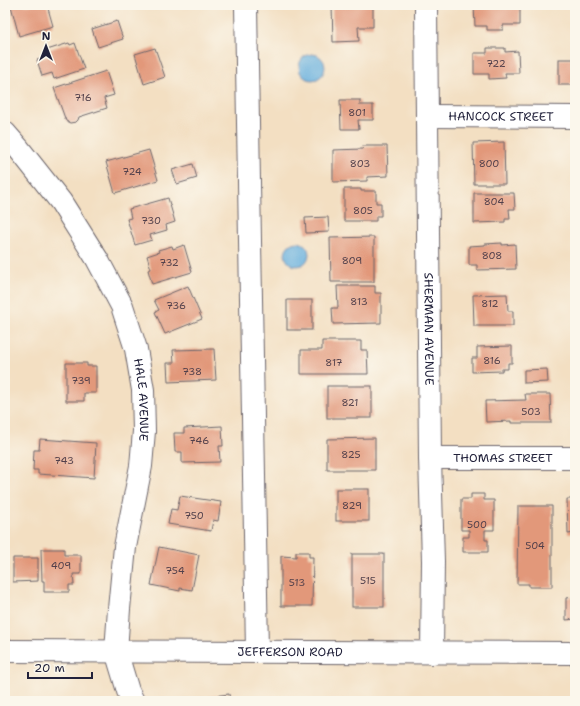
<svg xmlns="http://www.w3.org/2000/svg" width="580" height="706" font-family="'Shantell Sans',sans-serif">
  <style>
    .water { fill: #66afdd; stroke: #44688c }
    .building { fill: #e2987a }
    .lines { fill: none; stroke-linecap: round; stroke-linejoin: round }
    .minor-casing { stroke: #6b646a; stroke-width: 24 }
    .minor { stroke: #fff; stroke-width: 22 }
    .labels { text-anchor: middle; dominant-baseline: central; stroke-width: 3; stroke-linejoin: round; paint-order: stroke }
    .number-label { font-size: 10px; fill: #52404b }
    .street-label { font-size: 12px; fill: #22223b; stroke: #fbf7ec }
  </style>
  <rect width="100%" height="100%" fill="#fbf7ec"/>
  <filter id="ink" filterUnits="userSpaceOnUse"><feTurbulence type="fractalNoise" baseFrequency=".025" numOctaves="2"/><feDisplacementMap in="SourceGraphic" scale="8" xChannelSelector="R" yChannelSelector="G"/><feConvolveMatrix kernelMatrix="1 2 1 2 8 2 1 2 1" color-interpolation-filters="sRGB"/></filter>
  <filter id="wash" filterUnits="userSpaceOnUse"><feTurbulence type="fractalNoise" baseFrequency=".012" numOctaves="4" result="noise"/><feDisplacementMap in="SourceGraphic" scale="16" xChannelSelector="R" yChannelSelector="G"/><feGaussianBlur stdDeviation="0.9" result="paint"/><feColorMatrix in="noise" values="0 0 0 0 0 0 0 0 0 0 0 0 0 0 0 0 0 1.4 0 .05"/><feComposite in="paint" operator="in"/></filter>
  <g filter="url(#wash)">
    <rect width="100%" height="100%" fill="#f3dfc2"/>
    <g class="water">
      <circle cx="312" cy="67" r="13"/>
      <circle cx="297" cy="254" r="12"/>
    </g>
    <g id="blocks">
      <g class="building">
        <path d="M14,5H47L53,26L19,36L11,6Z"/>
        <path d="M332,5H373V27H358L359,41L333,42Z"/>
        <path d="M474,5H520V25H503V30H487V26H475Z"/>
        <path d="M117,21L123,39L98,47L92,29Z"/>
        <path d="M69,43L70,45L75,43L84,69L54,79L52,73L42,76L37,60L49,56L47,50Z"/>
        <path d="M155,48L165,77L144,84L135,54Z"/>
        <path d="M487,48H505V52L518,51L519,73H505L506,78L489,79V74H474V53H487Z"/>
        <rect x="559" y="59" width="16" height="26"/>
        <path d="M106,71L114,95L104,98L107,108L79,117L78,120L76,122L70,123L66,121L54,88Z"/>
        <path d="M340,100H360V105H373V120H358L359,129H341Z"/>
        <path d="M504,142L505,184H474L473,143Z"/>
        <path d="M362,146H387L388,176L367,177V181L333,182V150L363,149Z"/>
        <path d="M149,150L158,180L115,193L106,162Z"/>
        <path d="M193,164L197,178L177,184L172,170Z"/>
        <path d="M344,189H361V191H376V203H381V216H376V221H344Z"/>
        <path d="M474,193H514L515,209H509L510,219H505V222L474,223Z"/>
        <path d="M168,198L175,222L166,225L167,230L150,235L152,240L135,245L127,219L131,218L129,209Z"/>
        <path d="M328,217L329,232L306,233L305,218Z"/>
        <path d="M374,237V282H331L330,238Z"/>
        <path d="M502,243V245L515,244L516,269L477,270V265H469V246L485,245V244Z"/>
        <path d="M184,245L192,272L152,284L148,270L151,269L147,256L159,252L158,250L172,246L173,249Z"/>
        <path d="M188,286L202,319L165,334L155,312L159,310L154,300Z"/>
        <path d="M337,286H375V293H381V323L333,324L332,308H338Z"/>
        <path d="M507,294L508,311H513V326H474L473,295Z"/>
        <rect x="287" y="300" width="25" height="30"/>
        <path d="M322,341H361V350H367L368,374H301V350H322Z"/>
        <path d="M512,346V363H508V369H502V371L472,372V358H477V347Z"/>
        <path d="M214,349L216,380L168,382L167,363H174L173,350Z"/>
        <path d="M66,363H87V366H96V393H84V401H66Z"/>
        <path d="M547,369L548,382L524,383V370Z"/>
        <rect x="327" y="386" width="45" height="32"/>
        <path d="M525,394H550L551,423H511V421L486,422L485,401L526,400Z"/>
        <path d="M222,426L223,446H219L220,462L182,463V452H175L174,433H184V428Z"/>
        <path d="M375,438V470H327V439Z"/>
        <path d="M40,439L96,443L94,478L38,474V470H33L34,450H39Z"/>
        <rect x="336" y="489" width="33" height="32"/>
        <path d="M471,494H484V500H494V530H485V540H488V552H463V537H469V530H461V499H471Z"/>
        <path d="M180,496L221,502L218,521L213,520L211,531L168,524L171,509L177,510Z"/>
        <path d="M567,499H575V533L568,534Z"/>
        <path d="M518,506H552V587H529V584H517Z"/>
        <path d="M159,547L199,555L192,590L180,588V591L151,585Z"/>
        <path d="M41,549H64V555H81V574H73L74,585H69V592H44V581H42Z"/>
        <path d="M296,552H309V557H313L312,606H281V556L296,557Z"/>
        <rect x="352" y="554" width="32" height="53"/>
        <path d="M13,558H38V581L13,582Z"/>
        <path d="M575,597V619L566,620V598Z"/>
        <path d="M229,694L230,701H199L198,698Z"/>
      </g>
    </g>
  </g>
  <g filter="url(#ink)">
    <use href="#blocks" fill-opacity="0" stroke="#6b646a" stroke-width="1"/>
    <g class="lines">
      <defs>
        <g id="minor">
          <path d="M246,5L257,652"/>
          <path id="s1" d="M426,5L430,458L433,561L432,653"/>
          <path id="s2" d="M427,116L575,117"/>
          <path id="s3" d="M5,133L19,149L61,202L97,259L122,306L136,349L143,390L144,431L141,466L125,547L119,609L116,651L128,691L133,701"/>
          <path id="s4" d="M430,458H575"/>
          <path id="s5" d="M5,651L575,653"/>
        </g>
      </defs>
      <use href="#minor" class="minor-casing"/>
      <use href="#minor" class="minor"/>
    </g>
  </g>
  <g class="labels">
    <g class="number-label">
      <text x="496" y="63">722</text>
      <text x="83" y="97">716</text>
      <text x="357" y="112">801</text>
      <text x="360" y="163">803</text>
      <text x="489" y="163">800</text>
      <text x="132" y="171">724</text>
      <text x="494" y="201">804</text>
      <text x="363" y="210">805</text>
      <text x="151" y="220">730</text>
      <text x="492" y="255">808</text>
      <text x="352" y="260">809</text>
      <text x="169" y="262">732</text>
      <text x="359" y="301">813</text>
      <text x="490" y="303">812</text>
      <text x="176" y="305">736</text>
      <text x="492" y="360">816</text>
      <text x="334" y="362">817</text>
      <text x="192" y="371">738</text>
      <text x="81" y="380">739</text>
      <text x="350" y="402">821</text>
      <text x="531" y="411">503</text>
      <text x="199" y="440">746</text>
      <text x="351" y="454">825</text>
      <text x="64" y="460">743</text>
      <text x="352" y="505">829</text>
      <text x="194" y="515">750</text>
      <text x="477" y="524">500</text>
      <text x="535" y="545">504</text>
      <text x="61" y="565">409</text>
      <text x="175" y="570">754</text>
      <text x="368" y="580">515</text>
      <text x="297" y="582">513</text>
    </g>
    <g class="street-label">
      <text stroke="none"><textPath href="#s2" startOffset="74">HANCOCK STREET</textPath></text>
      <text stroke="none"><textPath href="#s1" startOffset="324">SHERMAN AVENUE</textPath></text>
      <text stroke="none"><textPath href="#s3" startOffset="306">HALE AVENUE</textPath></text>
      <text stroke="none"><textPath href="#s4" startOffset="73">THOMAS STREET</textPath></text>
      <text stroke="none"><textPath href="#s5" startOffset="285">JEFFERSON ROAD</textPath></text>
    </g>
  </g>
  <rect width="580" height="706" fill="none" stroke="#fbf7ec" stroke-width="20"/>
  <g transform="translate(46 46)" stroke="#fbf7ec" stroke-width="3" paint-order="stroke">
  <path d="M0-3L7 15L0 10L-7 15Z" fill="#22223b"/>
  <text y="-6" font-size="11" font-weight="bold" text-anchor="middle" fill="#22223b">N</text>
  </g>
  <path d="M28 672v6h64v-6" fill="none" stroke="#22223b" stroke-width="2"/>
  <text x="34" y="672" font-size="12" fill="#22223b" stroke="#fbf7ec" stroke-width="3" paint-order="stroke">20 m</text>
</svg>
